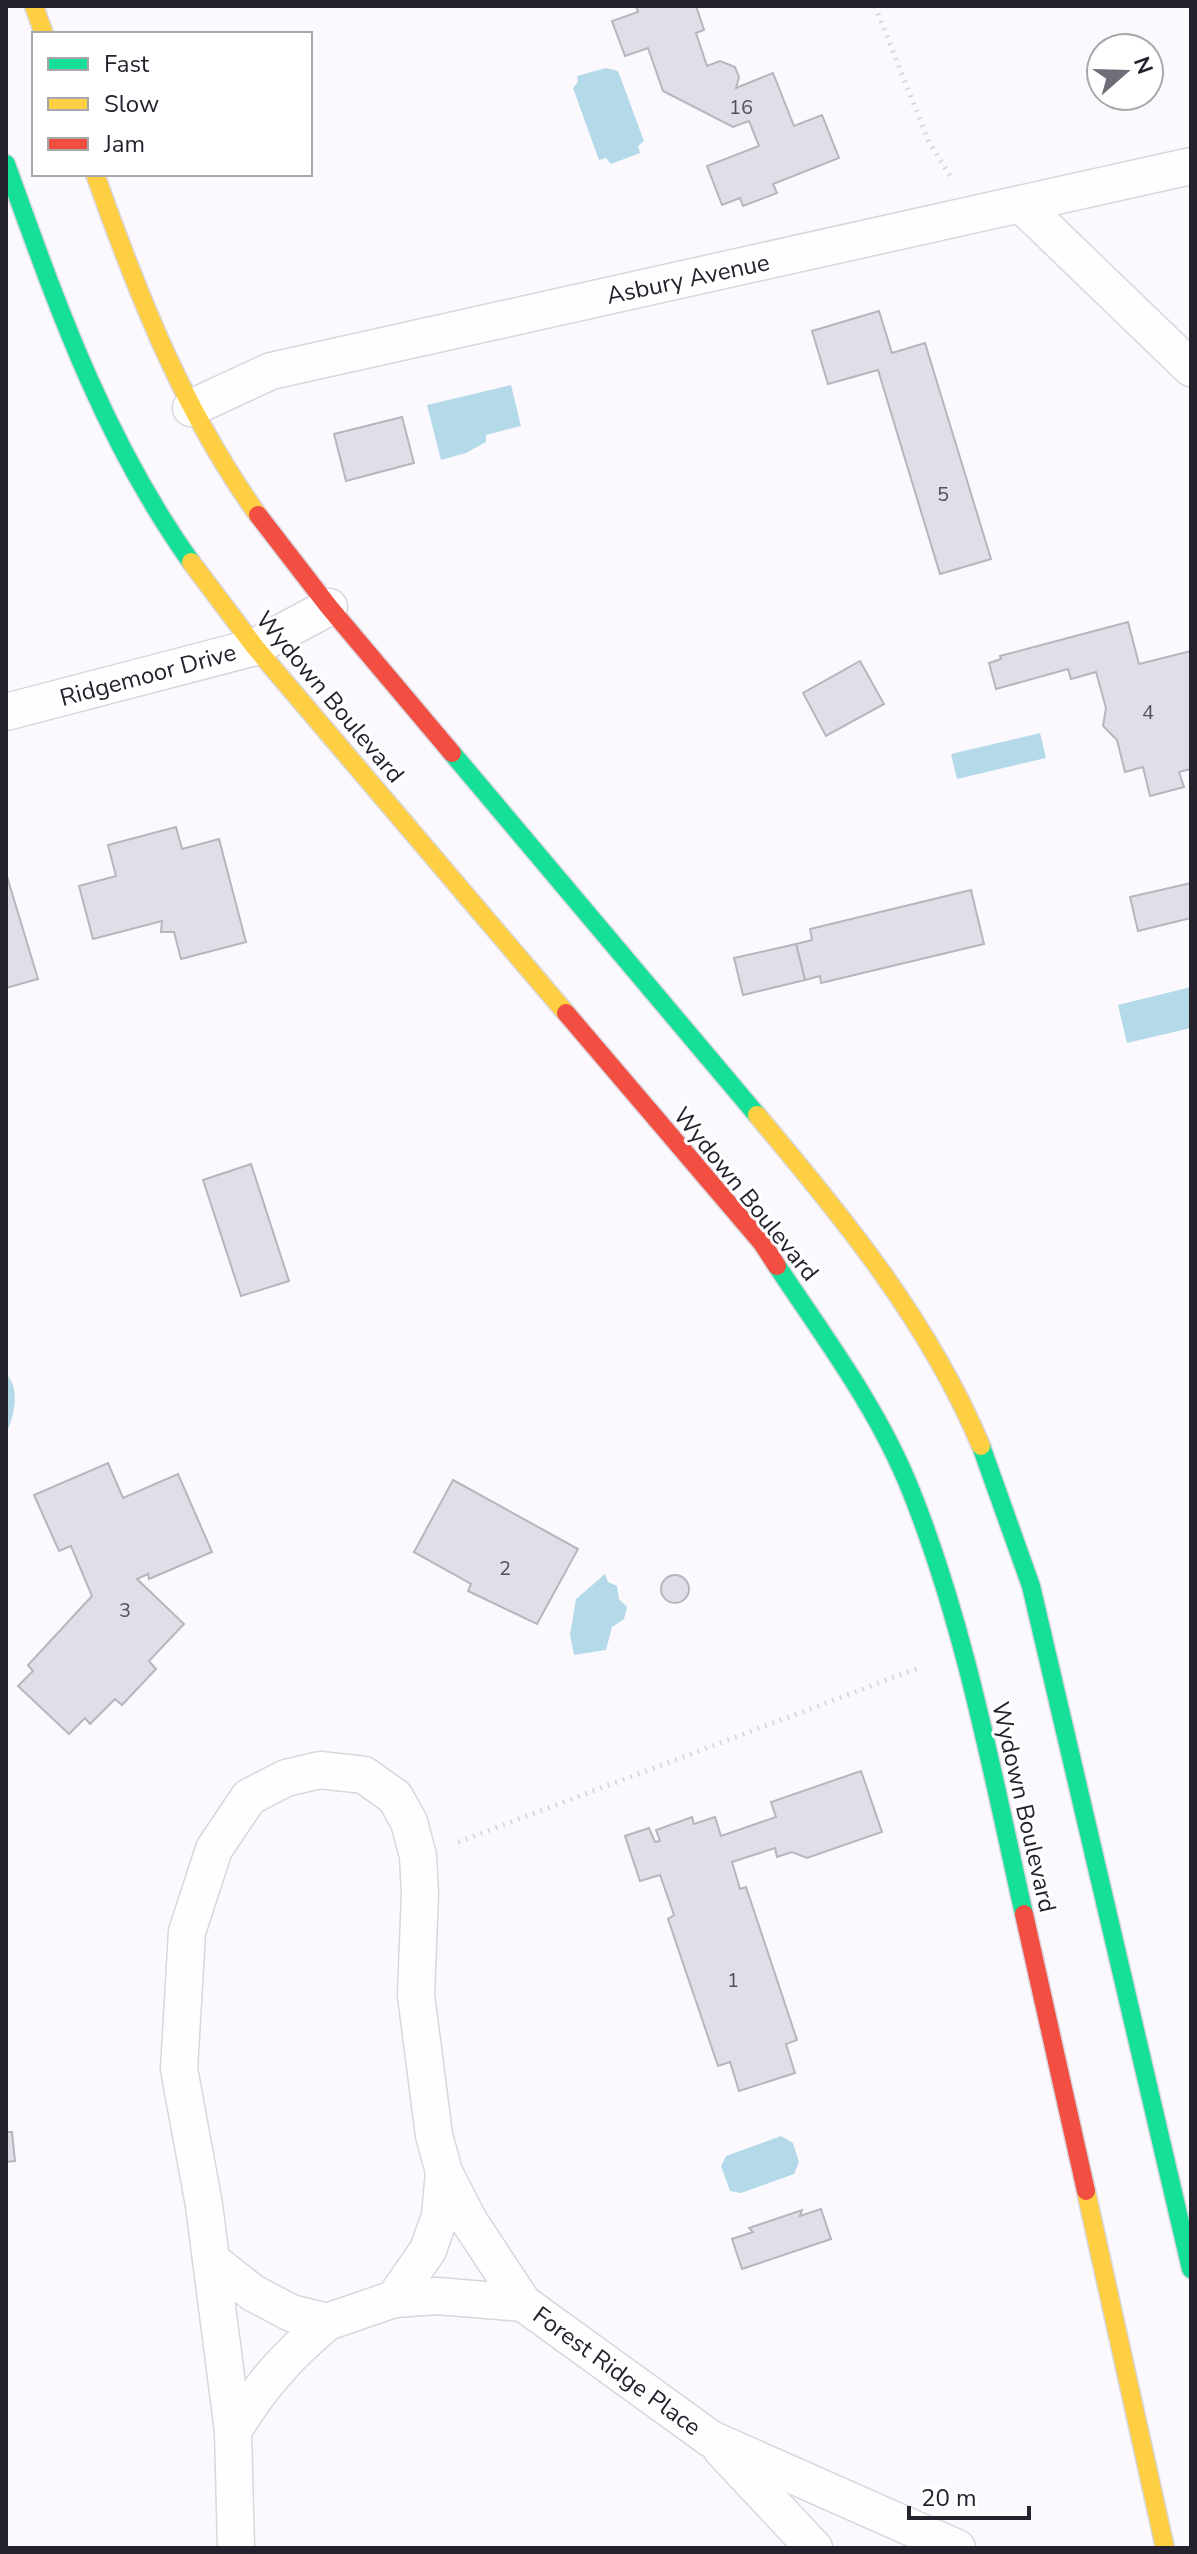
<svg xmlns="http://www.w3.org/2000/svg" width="1197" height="2554" font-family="'Nunito Sans',sans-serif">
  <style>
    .water { fill: #b4dae9 }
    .building { fill: #e0dfe7; stroke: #b6b6be; stroke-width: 2 }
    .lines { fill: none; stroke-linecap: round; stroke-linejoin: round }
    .street-casing { stroke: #d8d6de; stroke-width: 39 }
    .fast-casing { stroke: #d8d6de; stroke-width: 21 }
    .slow-casing { stroke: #d8d6de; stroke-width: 21 }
    .jam-casing { stroke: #d8d6de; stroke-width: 21 }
    .path { stroke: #dadadb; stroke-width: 5; stroke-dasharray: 2 6; stroke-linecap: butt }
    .street { stroke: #fefeff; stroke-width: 36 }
    .fast { stroke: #16e098; stroke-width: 18 }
    .slow { stroke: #ffcf43; stroke-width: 18 }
    .jam { stroke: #f24e42; stroke-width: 18 }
    .labels { text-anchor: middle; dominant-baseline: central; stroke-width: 6; stroke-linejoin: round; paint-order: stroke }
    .number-label { font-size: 20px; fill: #54515c }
    .street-label { font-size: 24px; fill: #25222e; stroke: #fff }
  </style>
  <rect width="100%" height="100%" fill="#fbf9fe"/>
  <g class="water">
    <path d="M606,68L618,71L644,141L638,146L640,153L611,164L606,158L599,160L573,88L578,82L577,76Z"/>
    <path d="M511,385L521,426L486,435V442L466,453L441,460L427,405Z"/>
    <path d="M1040,733L1046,758L957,779L951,754Z"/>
    <path d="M1191,987V1028L1127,1043L1118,1005Z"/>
    <path d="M6,1374C21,1389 14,1416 6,1434Z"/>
    <path d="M605,1574L608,1582L617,1586L619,1599L627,1607L624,1619L612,1627L606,1650L574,1655L570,1635L576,1599Z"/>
    <path d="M781,2136L793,2143L799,2162L794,2174L741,2193L730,2191L721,2166L726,2156Z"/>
  </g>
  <g class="building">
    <path d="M636,6H696L704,30L696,33L707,66L720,61L735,67L739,77L736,88L773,73L794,126L822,115L839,158L773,184L777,193L743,206L740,198L722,205L707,166L759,146L749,121L733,127L663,91L648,48L625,56L612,21L638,12Z"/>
    <path d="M879,311L892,353L925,343L991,559L940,574L878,370L828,384L812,331Z"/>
    <path d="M402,417L414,463L346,481L334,434Z"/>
    <path d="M1128,622L1139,664L1191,651V769L1179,772L1184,787L1150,796L1143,767L1125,772L1117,740L1103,726L1106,708L1096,672L1071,679L1068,669L996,689L989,663L1001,659L1000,656Z"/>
    <path d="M860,661L884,704L826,736L803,693Z"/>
    <path d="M176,827L182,849L219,839L246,942L181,959L174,932H161L162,921L93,939L79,886L116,876L108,845Z"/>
    <path d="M6,873L38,979L6,988Z"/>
    <path d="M1191,883V918L1138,931L1130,897Z"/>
    <path d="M971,890L984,944L821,983L820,976L805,980L796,944L812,940L810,929Z"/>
    <path d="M796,944L805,980L743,995L734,958Z"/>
    <path d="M251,1164L289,1281L241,1296L203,1180Z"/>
    <path d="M108,1463L123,1498L178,1474L212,1552L149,1579L148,1574L137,1579L184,1624L149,1661L156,1669L122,1705L115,1699L90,1724L85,1718L69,1734L18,1686L33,1671L28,1665L92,1596L71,1546L59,1551L34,1495Z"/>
    <path d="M453,1480L578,1549L537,1624L468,1591L471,1584L414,1552Z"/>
    <circle cx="675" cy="1589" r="14"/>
    <path d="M861,1771L882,1832L807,1858L792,1852L777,1857L775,1848L732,1862L740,1889L746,1887L797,2040L786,2044L795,2073L739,2091L730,2062L718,2066L668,1919L674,1915L660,1875L640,1881L625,1836L649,1828L655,1842L660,1841L656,1830L692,1817L694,1824L715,1817L721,1836L776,1817L771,1802Z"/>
    <path d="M6,2132H12L15,2161L6,2162Z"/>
    <path d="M821,2209L831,2239L742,2269L732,2239L753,2232L749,2228L802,2210L800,2216Z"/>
  </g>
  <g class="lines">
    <defs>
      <g id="street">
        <path d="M1023,206L1191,368"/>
        <path d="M191,408L271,371L1191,166"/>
        <path d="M6,712L255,647L329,607"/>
        <path d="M211,2260L253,2293L291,2313L327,2322L394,2299L428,2250L440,2216L444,2172"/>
        <path d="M394,2299L437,2296L523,2303"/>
        <path d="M233,2431C261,2385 286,2357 327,2322"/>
        <path d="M722,2450L814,2548"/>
        <path d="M236,2548L233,2431L204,2205L179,2069L187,1932L214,1849L249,1797L286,1778L320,1770L364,1775L395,1797L409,1822L418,1856L420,1893L416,1995L434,2135L444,2172L469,2221L523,2303L711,2439L957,2548"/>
      </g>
      <g id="fast">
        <path d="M6,164C57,305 103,438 191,562"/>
        <path d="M452,753L757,1115"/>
        <path d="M777,1266C825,1338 879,1410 911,1491C965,1626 992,1772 1024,1914"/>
        <path d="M981,1446L1031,1586L1191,2269"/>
      </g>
      <g id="slow">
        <path d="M34,6L44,34"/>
        <path d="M95,174C138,295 183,410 258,515"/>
        <path d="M191,562L255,647L566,1013"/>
        <path d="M757,1115C843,1217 929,1322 981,1446"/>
        <path d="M1086,2191L1165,2548"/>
      </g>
      <g id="jam">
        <path d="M258,515L329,607L452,753"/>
        <path d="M566,1013L762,1243L777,1266"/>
        <path d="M1024,1914L1086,2191"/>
      </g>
    </defs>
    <use href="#street" class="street-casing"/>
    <use href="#fast" class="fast-casing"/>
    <use href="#slow" class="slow-casing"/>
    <use href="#jam" class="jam-casing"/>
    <g class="path">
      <path d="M875,6L928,140L953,181"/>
      <path d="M458,1842L921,1667"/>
    </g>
    <use href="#street" class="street"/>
    <use href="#fast" class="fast"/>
    <use href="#slow" class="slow"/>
    <use href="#jam" class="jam"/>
  </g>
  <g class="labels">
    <g class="number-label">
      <text x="741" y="107">16</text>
      <text x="943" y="494">5</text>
      <text x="1148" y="712">4</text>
      <text x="505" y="1568">2</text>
      <text x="125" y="1610">3</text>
      <text x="733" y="1980">1</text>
    </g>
    <g class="street-label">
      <text transform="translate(688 279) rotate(-12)">Asbury Avenue</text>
      <text transform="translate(148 675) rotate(-15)">Ridgemoor Drive</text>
      <text transform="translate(330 697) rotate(50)">Wydown Boulevard</text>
      <text transform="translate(746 1194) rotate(51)">Wydown Boulevard</text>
      <text transform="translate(1024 1807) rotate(77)">Wydown Boulevard</text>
      <text transform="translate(617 2371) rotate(36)">Forest Ridge Place</text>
    </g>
  </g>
  <rect width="1197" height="2554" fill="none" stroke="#25222e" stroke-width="16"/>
  <rect x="32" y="32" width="280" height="144" fill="#ffffff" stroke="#a8a7ab" stroke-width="2"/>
  <rect x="48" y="58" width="40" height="12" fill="#16e098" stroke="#a8a7ab" stroke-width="2"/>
  <text x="104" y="72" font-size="24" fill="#25222e">Fast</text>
  <rect x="48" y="98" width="40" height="12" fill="#ffcf43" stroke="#a8a7ab" stroke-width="2"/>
  <text x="104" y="112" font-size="24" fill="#25222e">Slow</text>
  <rect x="48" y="138" width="40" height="12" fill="#f24e42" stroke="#a8a7ab" stroke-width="2"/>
  <text x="104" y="152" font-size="24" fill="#25222e">Jam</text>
  <g transform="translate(1125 72) rotate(70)"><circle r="38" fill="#ffffff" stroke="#a8a7ab" stroke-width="2"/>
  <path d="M0-6L14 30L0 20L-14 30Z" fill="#706d77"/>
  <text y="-12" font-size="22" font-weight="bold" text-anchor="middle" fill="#25222e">N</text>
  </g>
  <path d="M909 2506v12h120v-12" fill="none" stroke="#25222e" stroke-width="4"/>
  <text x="921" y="2506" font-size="24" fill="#25222e" stroke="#ffffff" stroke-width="6" paint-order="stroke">20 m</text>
</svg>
